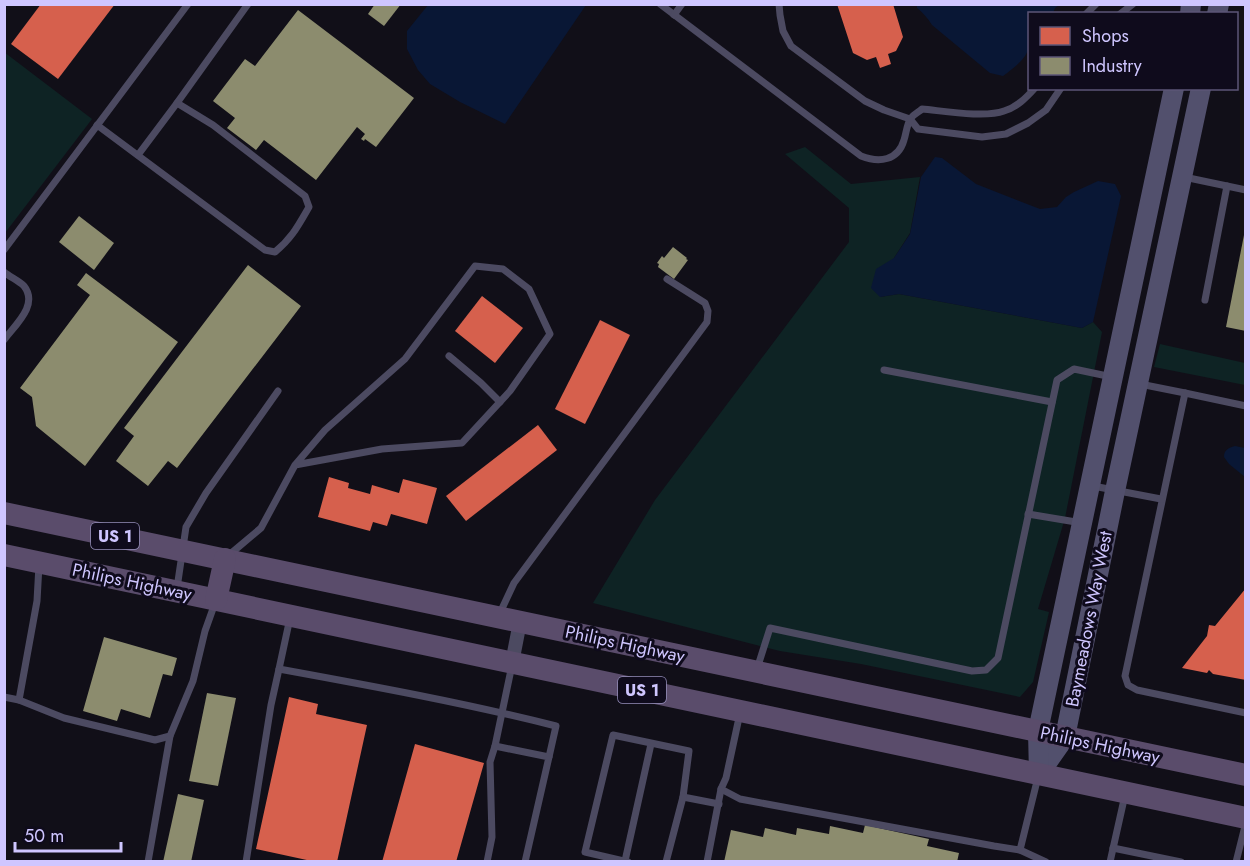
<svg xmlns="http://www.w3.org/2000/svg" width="1250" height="866" font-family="Jost,sans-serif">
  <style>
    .green { fill: #0e2324 }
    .water { fill: #091735 }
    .shops { fill: #d6604d }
    .industry { fill: #8c8c6e }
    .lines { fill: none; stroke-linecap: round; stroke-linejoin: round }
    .lane { stroke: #4c4a61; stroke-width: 7 }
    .street { stroke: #4c4a61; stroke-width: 14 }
    .secondary { stroke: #52506d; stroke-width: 20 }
    .primary { stroke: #5a4c6b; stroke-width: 22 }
    .labels { text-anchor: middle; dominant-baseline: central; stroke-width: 6; stroke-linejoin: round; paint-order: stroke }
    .shield { fill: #0f0b1c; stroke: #958ebb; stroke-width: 1.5 }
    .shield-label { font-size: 16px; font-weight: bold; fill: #cfc6ff }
    .street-label { font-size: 18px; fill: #cfc6ff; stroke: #0f0b1c }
  </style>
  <rect width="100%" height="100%" fill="#110f18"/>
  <g class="green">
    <path d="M4,52L92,119L5,233H4Z"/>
    <path d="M805,147L851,184L920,177L910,233L894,258L880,297L899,294L1082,328L1093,322L1102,332L1065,518L1038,609L1049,612L1033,682L1020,697L861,664L780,651L593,603L655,500L849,242V208L785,154Z"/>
    <path d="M1160,344L1245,363V385L1154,367Z"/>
  </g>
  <g class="water">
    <path d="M428,5V4L586,5L505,124L460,102L430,84L418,70L407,49V31Z"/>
    <path d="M917,6V5H1059L1055,8L1053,13L1030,14C1030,50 1034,53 1003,76L990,73L932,25C928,18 922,12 917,8Z"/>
    <path d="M935,157L942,158L976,184L1040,209L1057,207L1066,197L1074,192L1098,181L1115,184L1121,196L1093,322L1082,328L899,294L880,297L871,288L876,269L894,258L910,234L921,177Z"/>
    <path d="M1235,446L1245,448V477L1229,464L1224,457C1224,450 1228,448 1235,446Z"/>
  </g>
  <g class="shops">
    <path d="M41,4H115L58,79L11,44Z"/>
    <path d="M837,4H893L903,37L896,51L888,54L891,64L880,68L876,57L867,60L853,53Z"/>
    <path d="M482,296L523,328L495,363L455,331Z"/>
    <path d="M600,320L630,335L585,424L555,409Z"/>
    <path d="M538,425L557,450L466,521L446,496Z"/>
    <path d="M329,477L349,483L348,488L370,494L372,485L399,493L403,479L437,488L427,524L391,514L387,526L373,522L370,531L318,517Z"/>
    <path d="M1246,588V680L1213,674L1209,670L1207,673L1182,668L1207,636L1209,625L1215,626Z"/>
    <path d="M289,697L318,704L316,714L367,725L337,862H316L256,849Z"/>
    <path d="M415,744L484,763L456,862H439L434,860V862H382Z"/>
  </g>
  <g class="industry">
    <path d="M375,4H401L384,26L368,14Z"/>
    <path d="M298,10L414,98L376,147L365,139L364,141L361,139L365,134L357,127L316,180L264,140L256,150L227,128L235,118L213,101L245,59L255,66Z"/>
    <path d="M79,216L114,243L94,270L59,242Z"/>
    <path d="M1244,235H1246V331L1226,327Z"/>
    <path d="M673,247L687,258L686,259L688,260L674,279L658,267L659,264L657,263L662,256L664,258Z"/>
    <path d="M248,265L301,306L177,468L168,461L148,486L116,461L134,436L124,428Z"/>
    <path d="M86,273L178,342L85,466L36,426L32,397L20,388L90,295L77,285Z"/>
    <path d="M104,637L177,658L172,676L163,674L150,718L121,709L117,721L83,711Z"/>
    <path d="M207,693L236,698L218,786L189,781Z"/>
    <path d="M178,794L204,800L191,862H163Z"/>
    <path d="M865,825L929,839L927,846L959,853L957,862H724L731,830L763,837L765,828L796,835L797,828L829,834L830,826L863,833Z"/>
  </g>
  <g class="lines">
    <g class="lane">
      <path d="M660,4L861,156C879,163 898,161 904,140C906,134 907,123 911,118C914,114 919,112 922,109C944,111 985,118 1004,111C1017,107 1026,98 1035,88"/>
      <path d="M779,4L780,15L783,31L791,46L865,101L884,110L910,119L918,129L982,137L1006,134L1028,123L1046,110L1061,88"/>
      <path d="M1086,14L1096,4"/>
      <path d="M1120,14L1133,4"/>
      <path d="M674,15L682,4"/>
      <path d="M97,125L265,250L275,252C292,238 298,226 309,207L305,196L213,125L177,103L248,4"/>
      <path d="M138,155L177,103"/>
      <path d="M1184,177L1246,190"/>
      <path d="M4,250L188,4"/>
      <path d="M4,272C10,277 19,281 24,286C39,305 15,325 4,340"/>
      <path d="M1205,300L1227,186"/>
      <path d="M449,356L481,383L500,402"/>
      <path d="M884,370L1052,402"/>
      <path d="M1140,384L1185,393"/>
      <path d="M1246,406L1185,393L1125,676L1128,685L1137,690L1246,713"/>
      <path d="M1093,486L1161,499"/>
      <path d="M1028,514L1082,523"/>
      <path d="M229,555L261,528L295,465L382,449L462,443L510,391L550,334L529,289L503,269L475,266L405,359L325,430L295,465"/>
      <path d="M39,565L37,601L19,700L64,718L155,740L170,736L193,681L205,631L215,603"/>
      <path d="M177,588L186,527L206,493L278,391"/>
      <path d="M499,615L514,583L707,322L708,311L705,303L667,279"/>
      <path d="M290,618L279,669C372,686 465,703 556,726L549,757"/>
      <path d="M512,665L495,746L549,757L525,862"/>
      <path d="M757,669L770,628L972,671L986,670L998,658L1057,380L1074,369L1112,377"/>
      <path d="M4,697L19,700"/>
      <path d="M740,713L726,778L721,789L740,799L994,846L1020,850L1038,777"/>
      <path d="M1113,848L1181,862"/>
      <path d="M1020,850L1046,862"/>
      <path d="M625,861L651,744"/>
      <path d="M148,862L170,736"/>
      <path d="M246,862L271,705L279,669"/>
      <path d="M487,862L492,837L490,762L495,746"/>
      <path d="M628,862L585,852L613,735L689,751L683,797L719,804"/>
      <path d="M666,862L683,797"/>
      <path d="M707,862L721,789"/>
      <path d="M1110,862L1125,795"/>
      <path d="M1236,862L1246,822"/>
    </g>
    <path class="street" d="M512,663L520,622"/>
    <g class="secondary">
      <path d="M1190,14L1191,4"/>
      <path d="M1217,14L1219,4"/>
      <path d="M1039,774L1065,737L1115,491L1201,88"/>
      <path d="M1039,774L1038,731L1174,88"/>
    </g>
    <g class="primary">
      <path d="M4,513L1246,775"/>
      <path d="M4,555L1246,818"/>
      <path d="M216,600L225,559"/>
    </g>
  </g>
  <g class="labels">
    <g class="shield">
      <rect x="91" y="523" width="48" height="26" rx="4.5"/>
      <rect x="618" y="677" width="48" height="26" rx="4.5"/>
    </g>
    <g class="shield-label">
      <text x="115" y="536">US 1</text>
      <text x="642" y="690">US 1</text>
    </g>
    <g class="street-label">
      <text transform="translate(132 582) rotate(12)">Philips Highway</text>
      <text transform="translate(1089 619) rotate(-79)">Baymeadows Way West</text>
      <text transform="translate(625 644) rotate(12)">Philips Highway</text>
      <text transform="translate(1100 745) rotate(12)">Philips Highway</text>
    </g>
  </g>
  <rect width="1250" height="866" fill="none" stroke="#cfc6ff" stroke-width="12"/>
  <rect x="1028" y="12" width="210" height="78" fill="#0f0b1c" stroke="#5c5677" stroke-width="1.5"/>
  <rect x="1040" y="27" width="30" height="18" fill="#d6604d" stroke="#5c5677" stroke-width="1.5"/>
  <text x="1082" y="42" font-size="18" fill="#cfc6ff">Shops</text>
  <rect x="1040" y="57" width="30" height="18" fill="#8c8c6e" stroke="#5c5677" stroke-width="1.5"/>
  <text x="1082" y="72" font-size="18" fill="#cfc6ff">Industry</text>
  <path d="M15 842v9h106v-9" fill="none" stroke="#cfc6ff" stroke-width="3"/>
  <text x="24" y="842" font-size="18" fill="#cfc6ff" stroke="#0f0b1c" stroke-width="4.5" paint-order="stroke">50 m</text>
</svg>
